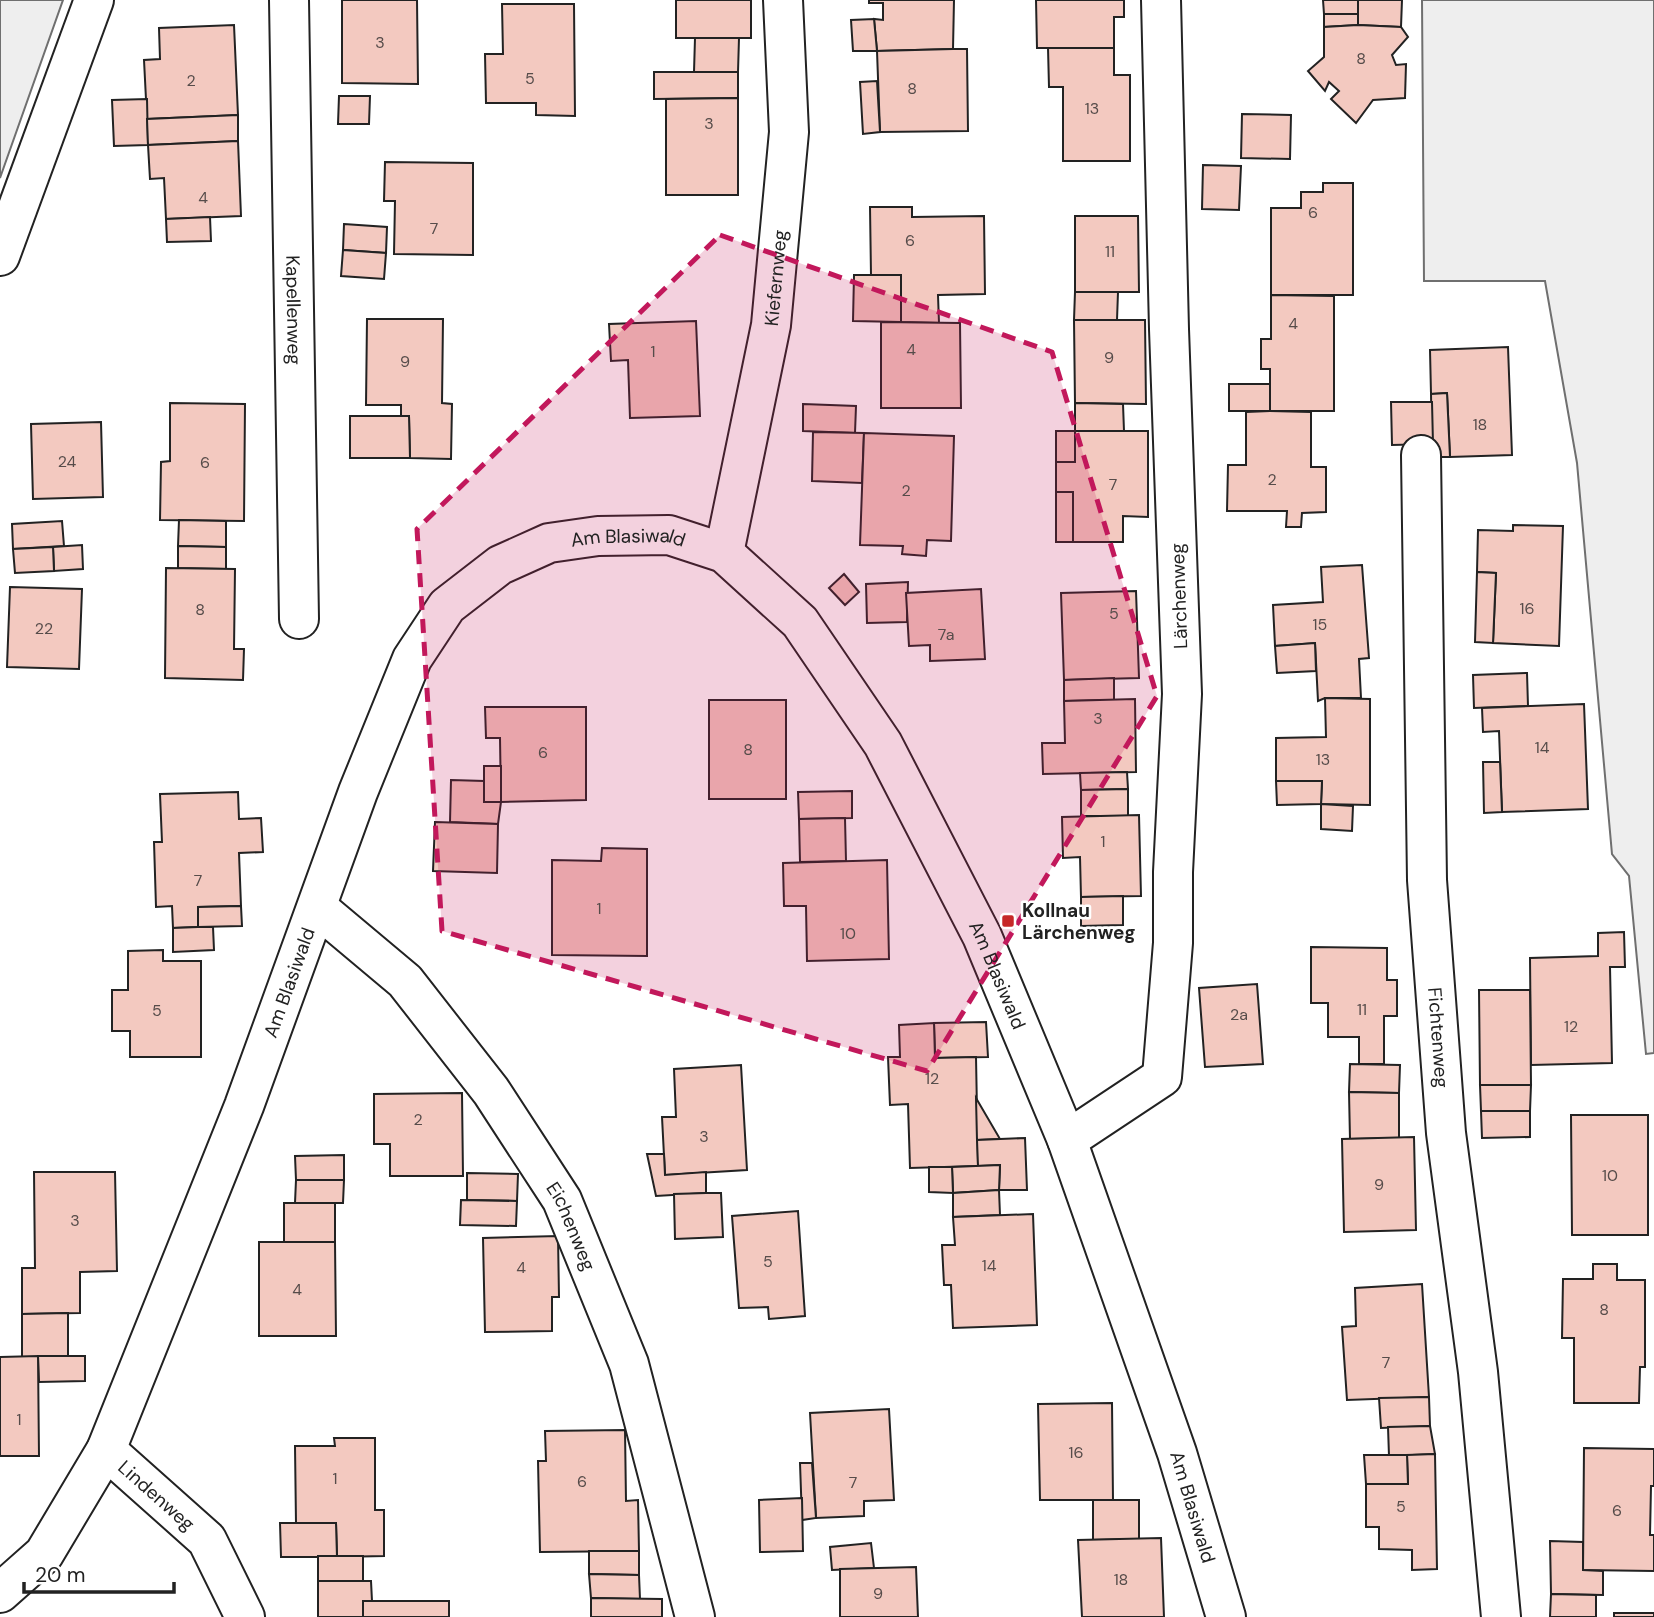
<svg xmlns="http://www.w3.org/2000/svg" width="1654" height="1617" font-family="'DM Sans',sans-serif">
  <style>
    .green { fill: #eee; stroke: #6f6f6f; stroke-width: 2 }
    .building { fill: #f3c9c0; stroke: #222; stroke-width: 2 }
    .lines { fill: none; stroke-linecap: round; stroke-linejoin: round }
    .street-casing { stroke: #222; stroke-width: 42 }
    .street { stroke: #fff; stroke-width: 38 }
    .marked { fill: #c2185b; fill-opacity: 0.2; stroke: #c2185b; stroke-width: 5; stroke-dasharray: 14 9; stroke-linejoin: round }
    .poi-dot { fill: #c62828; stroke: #fff; stroke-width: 2.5 }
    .labels { text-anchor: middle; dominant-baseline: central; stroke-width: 5; stroke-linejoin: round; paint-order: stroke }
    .number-label { font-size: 16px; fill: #564c4a }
    .street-label { font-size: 19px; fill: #222; stroke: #fff }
    .poi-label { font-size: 19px; font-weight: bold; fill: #222; stroke: #fff; text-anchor: start }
  </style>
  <rect width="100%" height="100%" fill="#fff"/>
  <g class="green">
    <path d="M0,0H63L0,178Z"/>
    <path d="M1422,0H1654V1053L1646,1054L1629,876L1612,854L1577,463L1545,281H1424Z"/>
  </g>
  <g class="building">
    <path d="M342,0H417L418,84L342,83Z"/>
    <rect x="676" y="0" width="75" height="38"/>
    <path d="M869,0H954L953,49L877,51L874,19L883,20V3H869Z"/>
    <path d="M1036,0H1124V17H1114V48H1037Z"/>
    <path d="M1323,0H1358V14H1324Z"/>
    <path d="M1358,0H1402L1401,27L1358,25Z"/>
    <path d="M502,4H574L575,116L536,115V103H486L485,54H503Z"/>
    <path d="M1324,14H1358V25L1324,27Z"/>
    <path d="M874,19L877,51H853L851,20Z"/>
    <path d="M234,25L238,115L147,119L144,60L160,59L159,28Z"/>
    <path d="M1358,25L1401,27L1408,37L1392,55L1396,65L1406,64L1405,98L1373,100L1356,123L1331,99L1339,91L1329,82L1325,91L1308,71L1324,57V27Z"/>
    <path d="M695,38H739L738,72H694Z"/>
    <path d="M1048,48H1114V75H1130V161H1063V87H1049Z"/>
    <path d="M953,49H967L968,131L880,132L877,51Z"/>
    <path d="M654,72H738V98L654,99Z"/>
    <path d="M877,81L880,132L863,134L860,82Z"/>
    <path d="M339,96H370L369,124H338Z"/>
    <path d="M738,98V195H666V99Z"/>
    <path d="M147,99L148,145L114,146L112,100Z"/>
    <path d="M1242,114L1291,115L1290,159L1241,158Z"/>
    <path d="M238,115V141L148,145L147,119Z"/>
    <path d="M238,141L241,216L166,219L164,178L150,179L148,145Z"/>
    <path d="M385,162L473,163V255L394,254L395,201H384Z"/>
    <path d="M1203,165L1241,166L1239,210L1202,209Z"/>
    <path d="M1323,183H1353V295H1271V208H1301V192H1323Z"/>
    <path d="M870,207H912V217L984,216L985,294L938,295L939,323L901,322V275H871Z"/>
    <path d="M1075,216H1138L1139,292H1075Z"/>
    <path d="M210,217L211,241L167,242L166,219Z"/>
    <path d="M344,224L387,227L386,253L343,250Z"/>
    <path d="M343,250L386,253L384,279L341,276Z"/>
    <path d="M854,275H901V322L853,321Z"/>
    <path d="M1075,292H1118L1117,320H1074Z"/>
    <path d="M1271,295L1334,296V411H1270V369H1261V339H1271Z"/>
    <path d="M367,319H443L442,403L452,404L451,459L410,458L409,416H401V405H366Z"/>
    <path d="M1074,320H1145L1146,404L1075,403Z"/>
    <path d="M696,321L700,416L630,418L628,360L611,361L609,324Z"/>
    <path d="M881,322L960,323L961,408H881Z"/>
    <path d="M1508,347L1512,455L1450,457L1447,393L1431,394L1430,350Z"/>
    <rect x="1229" y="384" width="41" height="27"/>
    <path d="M1447,393L1450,457H1432L1431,394Z"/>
    <path d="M1391,402H1432L1433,444L1392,445Z"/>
    <path d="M170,403L245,404L244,521L160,520L161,462L170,461Z"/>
    <path d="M1075,403L1123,404L1124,431H1075Z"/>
    <path d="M803,404L856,406L855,433L803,431Z"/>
    <path d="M1270,411L1311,412V467H1326V512L1302,513L1301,527H1286L1287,511H1227L1228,465H1246V412Z"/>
    <path d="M350,416H409L410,458H350Z"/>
    <path d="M101,422L103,497L33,499L31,424Z"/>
    <rect x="1056" y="431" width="19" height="31"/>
    <path d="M1075,431H1148V517L1123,516V542H1073V492H1056V462H1075Z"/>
    <path d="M813,432L864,433L862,483L812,481Z"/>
    <path d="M864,433L954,436L951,541L927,540L926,556L902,554L903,546L860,545Z"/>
    <rect x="1056" y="492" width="17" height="50"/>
    <path d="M179,520L226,521V547L178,546Z"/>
    <path d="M62,521L64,546L13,549L12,524Z"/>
    <path d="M1513,525L1563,526L1559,646L1493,643L1496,573L1477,572L1478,530L1513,531Z"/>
    <path d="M82,545L83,569L54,571L53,547Z"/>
    <path d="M178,546L226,547V569L178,568Z"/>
    <path d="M53,547L54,571L15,573L13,549Z"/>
    <path d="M1362,565L1369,658L1359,659L1361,698H1325L1318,701L1315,643L1275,646L1273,605L1323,602L1321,567Z"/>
    <path d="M166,568L235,569L234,649H244L243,680L165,678Z"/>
    <path d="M1477,572L1496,573L1493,643L1475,642Z"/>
    <path d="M844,574L859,592L845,605L829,588Z"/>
    <path d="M908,582L907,622L867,623L866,584Z"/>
    <path d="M10,587L82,589L79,669L7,667Z"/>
    <path d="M981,589L985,659L930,661V645L909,646L906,593Z"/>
    <path d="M1136,591L1139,678L1064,680L1061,593Z"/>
    <path d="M1315,643L1316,671L1277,673L1275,646Z"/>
    <path d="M1527,673L1528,706L1474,708L1473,675Z"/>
    <path d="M1114,678V700L1064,701V680Z"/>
    <path d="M1325,698L1370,699V805L1321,804L1322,781H1276V738L1326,737Z"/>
    <path d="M1135,699L1136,772L1043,774L1042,743H1065L1064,701Z"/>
    <rect x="709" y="700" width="77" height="99"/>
    <path d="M1584,704L1588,809L1502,812L1499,731L1483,732L1482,708Z"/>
    <path d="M485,707H586V800L501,802L500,738H486Z"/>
    <path d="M1483,762H1500L1502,812L1484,813Z"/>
    <rect x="484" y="766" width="17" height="36"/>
    <path d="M1127,772L1128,789L1081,790L1080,773Z"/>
    <path d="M451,780L484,781V802H501L498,824L450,822Z"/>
    <path d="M1276,781H1322L1321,804L1277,805Z"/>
    <path d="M1128,789V816H1081V790Z"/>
    <path d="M852,791V818L799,819L798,792Z"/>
    <path d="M238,792L239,819L261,818L263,852L239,853L241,906L198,907V927L173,928L172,906L156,907L154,842H162L160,794Z"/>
    <path d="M1321,804L1353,806L1352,831L1321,829Z"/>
    <path d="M1139,815L1141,896L1081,897L1080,857L1063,858L1062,817Z"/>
    <path d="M845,818L846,861L800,862L799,819Z"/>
    <path d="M435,822L498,824L497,873L433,871Z"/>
    <path d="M602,848L647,849V956L552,955V860L601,861Z"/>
    <path d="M887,860L889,959L807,961L806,906H784L783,863Z"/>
    <path d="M1123,896V925L1081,926V897Z"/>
    <path d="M241,906L242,926L198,927V907Z"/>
    <path d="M198,927H213L214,950L173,952V928Z"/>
    <path d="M1624,932L1625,967H1610L1612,1063L1531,1065L1530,958L1598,956V933Z"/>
    <path d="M1311,947L1387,948V980H1397V1016H1384V1064H1359V1037H1328V1003H1311Z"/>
    <path d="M163,950V961H201V1057H130V1031H112V990H128V951Z"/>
    <path d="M1257,984L1263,1064L1205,1067L1199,988Z"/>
    <path d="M1479,990H1530L1531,1085H1480Z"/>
    <path d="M986,1022L988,1057L935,1058L934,1023Z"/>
    <path d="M934,1023L935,1058L976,1057L978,1166L910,1168L908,1104L890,1105L888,1057H900L899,1025Z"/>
    <path d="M1350,1064L1400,1065L1399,1093L1349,1092Z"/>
    <path d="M741,1065L747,1170L665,1175L662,1117H676L674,1069Z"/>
    <path d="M1480,1085H1531L1530,1111H1481Z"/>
    <path d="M1349,1092L1399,1093V1138L1350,1139Z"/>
    <path d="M462,1093L463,1176H390V1144H374V1094Z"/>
    <path d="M976,1098L1000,1139L977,1140Z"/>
    <path d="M1481,1111H1530V1137L1482,1138Z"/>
    <path d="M1571,1115H1648V1235H1572Z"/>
    <path d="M1414,1137L1416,1230L1344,1232L1342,1139Z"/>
    <path d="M1025,1138L1027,1190H999L1000,1165L978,1166L977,1140Z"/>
    <path d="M647,1154H664L665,1175L706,1172V1193L656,1196Z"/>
    <path d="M344,1155V1180H296L295,1156Z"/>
    <path d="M1000,1165L999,1190L953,1193L952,1167Z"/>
    <path d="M929,1167H952L953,1193L929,1192Z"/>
    <path d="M34,1172H115L117,1271L80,1272V1313L22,1314V1268H35Z"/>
    <path d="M467,1173L518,1174L517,1201L467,1200Z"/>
    <path d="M296,1180H344L343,1203H295Z"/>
    <path d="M999,1190L1000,1215L953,1217V1193Z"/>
    <path d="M706,1193H721L723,1237L675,1239L674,1194Z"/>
    <path d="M461,1200L517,1201L516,1226L460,1225Z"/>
    <rect x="284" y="1203" width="51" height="39"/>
    <path d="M798,1211L805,1316L769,1319L768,1307L739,1308L732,1216Z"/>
    <path d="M1033,1214L1037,1325L953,1328L951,1285H944L942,1245H955L953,1217Z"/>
    <path d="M558,1236L559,1297H552V1331L485,1332L483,1238Z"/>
    <path d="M259,1242H335L336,1336H259Z"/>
    <path d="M1593,1264H1617V1280H1645V1367H1640L1639,1403H1574V1338H1562L1563,1279H1593Z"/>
    <path d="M1422,1284L1429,1397L1347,1400L1342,1327L1356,1326L1355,1288Z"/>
    <path d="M68,1313V1357H22V1314Z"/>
    <path d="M38,1356H85V1381L39,1382Z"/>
    <path d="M38,1356L39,1456H0V1357Z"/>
    <path d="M1429,1397L1430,1426L1381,1428L1379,1398Z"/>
    <path d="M1112,1403L1113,1500H1040L1038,1404Z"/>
    <path d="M889,1409L894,1500L864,1501V1516L816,1518L810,1413Z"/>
    <path d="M1430,1426L1435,1454L1389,1456L1388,1427Z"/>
    <path d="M625,1430L626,1501L638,1500L639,1551L540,1552L538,1461H546L545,1431Z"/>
    <path d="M334,1438H375V1510H384V1556L337,1557L336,1523H296L295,1446H335Z"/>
    <path d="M1584,1448L1654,1449V1486H1651L1650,1535H1654V1571L1583,1570Z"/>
    <path d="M1435,1454L1437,1569L1412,1570V1550L1379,1549V1527H1366V1484H1408L1407,1455Z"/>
    <path d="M1364,1455H1407L1408,1484H1366Z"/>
    <path d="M800,1463H812L816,1518L802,1520Z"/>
    <path d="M802,1498L803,1551L760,1552L759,1500Z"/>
    <path d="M1093,1500H1139V1539L1093,1540Z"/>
    <path d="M280,1523H336L337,1557H281Z"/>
    <path d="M1161,1538L1164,1617H1082L1078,1540Z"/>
    <path d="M1550,1541L1583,1542V1570L1603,1571V1595L1551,1594Z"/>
    <path d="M871,1543L874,1568L832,1570L830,1547Z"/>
    <path d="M589,1551H639V1575L589,1574Z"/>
    <rect x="318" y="1556" width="45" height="25"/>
    <path d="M916,1567L918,1617H840V1569Z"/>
    <path d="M589,1574L639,1575L640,1599L591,1598Z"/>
    <path d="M318,1581H371L372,1601H363V1617H318Z"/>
    <path d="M1551,1594L1596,1595V1617H1550Z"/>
    <path d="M591,1598L662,1599V1617H591Z"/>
    <rect x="363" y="1601" width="86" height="16"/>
    <rect x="1614" y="1613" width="40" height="4"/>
  </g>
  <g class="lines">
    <defs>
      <g id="street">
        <path id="s1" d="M289,0L299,619"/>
        <path d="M0,256L94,0"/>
        <path id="s2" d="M1421,455L1427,880L1446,1133L1478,1372L1501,1617"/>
        <path id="s3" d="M724,553L771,325L789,132L783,0"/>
        <path id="s4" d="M318,908L405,981L491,1091L562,1200L629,1364L695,1617"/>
        <path d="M1067,1140L1162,1077L1173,943V872L1182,694L1169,329L1161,0"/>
        <path id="s5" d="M106,1450L207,1540L245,1617"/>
        <path id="s6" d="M0,1593L44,1554L106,1450L244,1106L358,792L412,659L447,606L500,565L549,543L598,536L669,535L724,553L800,622L883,744L982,936L1067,1140L1177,1453L1226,1617"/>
      </g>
    </defs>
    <use href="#street" class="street-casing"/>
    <use href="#street" class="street"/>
  </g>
  <path class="marked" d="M720,235L1052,352L1157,696L927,1071L442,931L417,529Z"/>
  <rect class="poi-dot" x="1001" y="914" width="14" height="14" rx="3.5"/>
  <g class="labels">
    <g class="number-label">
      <text x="380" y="42">3</text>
      <text x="1361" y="58">8</text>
      <text x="530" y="78">5</text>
      <text x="191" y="80">2</text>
      <text x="912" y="88">8</text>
      <text x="1092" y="108">13</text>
      <text x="709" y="123">3</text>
      <text x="203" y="197">4</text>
      <text x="1313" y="212">6</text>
      <text x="434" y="228">7</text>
      <text x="910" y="240">6</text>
      <text x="1110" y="251">11</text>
      <text x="1293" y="323">4</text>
      <text x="911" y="349">4</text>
      <text x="653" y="351">1</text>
      <text x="1109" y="357">9</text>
      <text x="405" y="361">9</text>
      <text x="1480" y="424">18</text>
      <text x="67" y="461">24</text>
      <text x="205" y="462">6</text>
      <text x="1272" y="479">2</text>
      <text x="1113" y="484">7</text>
      <text x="906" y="490">2</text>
      <text x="1527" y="608">16</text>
      <text x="200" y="609">8</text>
      <text x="1114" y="613">5</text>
      <text x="1320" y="624">15</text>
      <text x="44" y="628">22</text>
      <text x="946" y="634">7a</text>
      <text x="1098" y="718">3</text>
      <text x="1542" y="747">14</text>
      <text x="748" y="749">8</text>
      <text x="543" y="752">6</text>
      <text x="1323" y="759">13</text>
      <text x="1103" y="841">1</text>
      <text x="198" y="880">7</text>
      <text x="599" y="908">1</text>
      <text x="848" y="933">10</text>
      <text x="1362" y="1009">11</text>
      <text x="157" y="1010">5</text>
      <text x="1239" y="1014">2a</text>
      <text x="1571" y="1026">12</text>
      <text x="932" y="1078">12</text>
      <text x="418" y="1119">2</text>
      <text x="704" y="1136">3</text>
      <text x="1610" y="1175">10</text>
      <text x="1379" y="1184">9</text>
      <text x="75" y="1220">3</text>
      <text x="768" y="1261">5</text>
      <text x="989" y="1265">14</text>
      <text x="521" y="1267">4</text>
      <text x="297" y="1289">4</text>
      <text x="1604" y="1309">8</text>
      <text x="1386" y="1362">7</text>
      <text x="19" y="1419">1</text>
      <text x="1076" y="1452">16</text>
      <text x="335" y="1478">1</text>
      <text x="582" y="1481">6</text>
      <text x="853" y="1482">7</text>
      <text x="1401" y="1506">5</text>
      <text x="1617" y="1510">6</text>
      <text x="1121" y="1579">18</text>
      <text x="878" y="1593">9</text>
    </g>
    <g class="street-label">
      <text stroke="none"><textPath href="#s3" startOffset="280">Kiefernweg</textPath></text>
      <text stroke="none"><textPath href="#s1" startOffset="310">Kapellenweg</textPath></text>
      <text stroke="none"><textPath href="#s6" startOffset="1292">Am Blasiwald</textPath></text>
      <text transform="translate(1179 596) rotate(-92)">Lärchenweg</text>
      <text stroke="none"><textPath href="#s6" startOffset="1899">Am Blasiwald</textPath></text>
      <text stroke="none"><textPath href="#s6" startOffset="682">Am Blasiwald</textPath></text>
      <text stroke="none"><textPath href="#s2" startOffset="583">Fichtenweg</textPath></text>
      <text stroke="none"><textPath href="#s4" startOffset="411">Eichenweg</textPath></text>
      <text stroke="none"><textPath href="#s5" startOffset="68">Lindenweg</textPath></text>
      <text stroke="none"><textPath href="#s6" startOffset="2466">Am Blasiwald</textPath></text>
    </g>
    <g class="poi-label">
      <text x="1022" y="910">Kollnau<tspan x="1022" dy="22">Lärchenweg</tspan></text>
    </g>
  </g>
  <path d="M24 1582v10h150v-10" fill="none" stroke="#222222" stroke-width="3.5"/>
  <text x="35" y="1582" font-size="21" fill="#222222" stroke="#ffffff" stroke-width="5" paint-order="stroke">20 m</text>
</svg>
